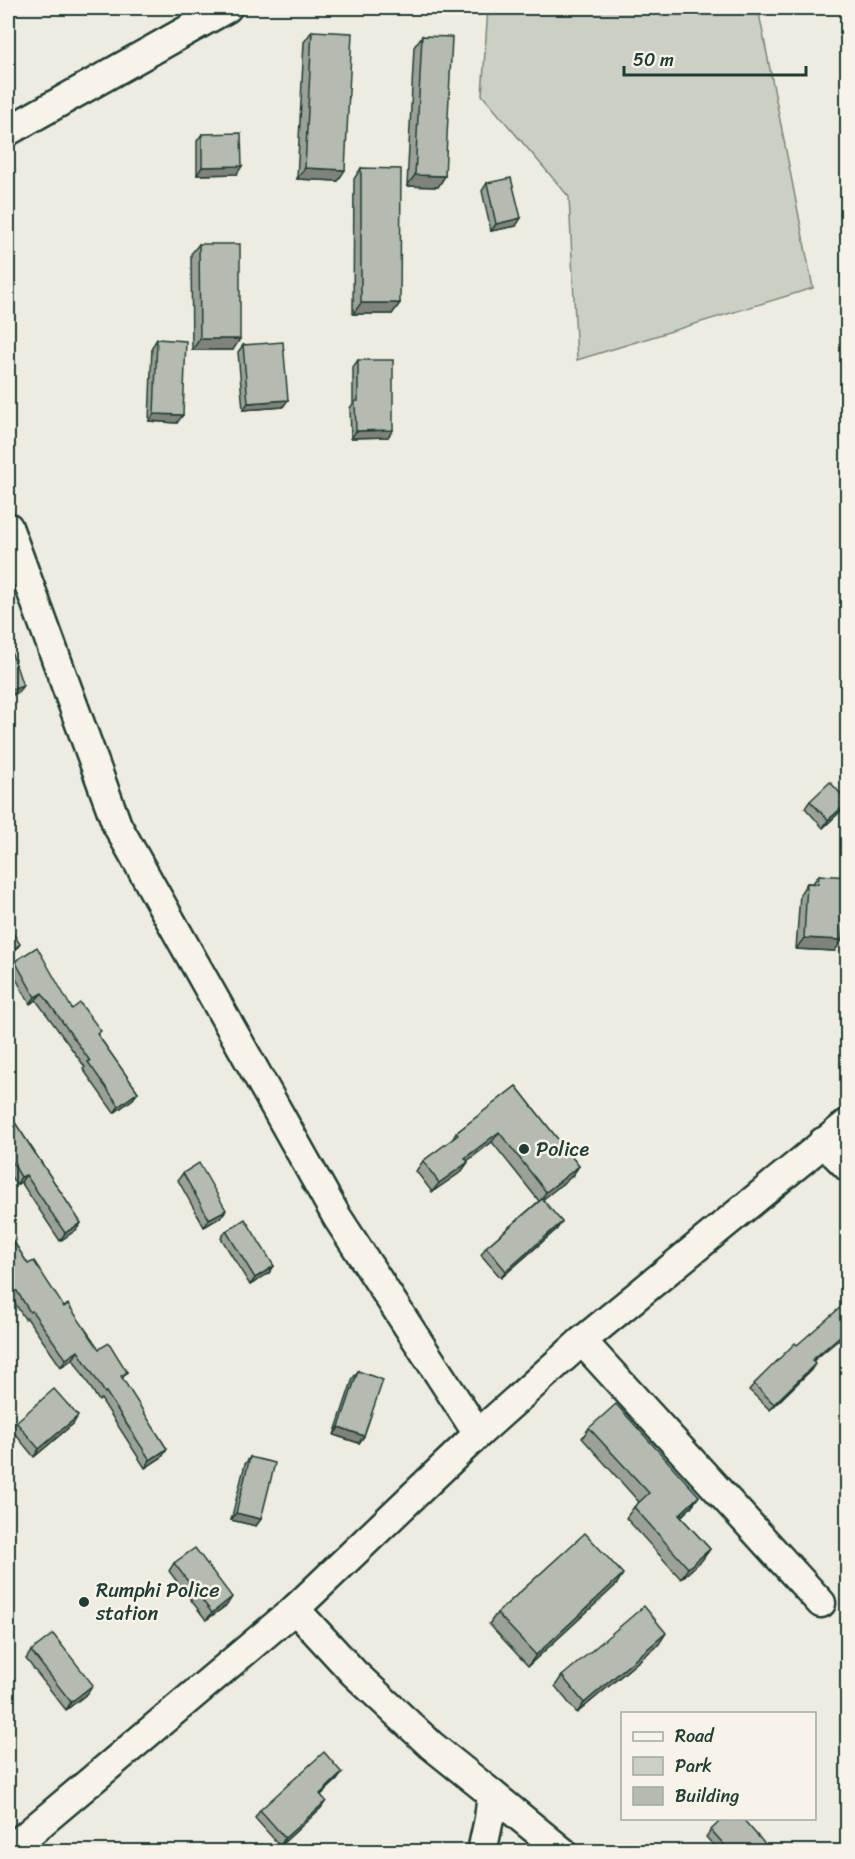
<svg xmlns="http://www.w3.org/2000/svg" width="855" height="1859" font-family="Sriracha,sans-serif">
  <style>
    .green { fill: #cccfc4; stroke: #76867c; stroke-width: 1.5 }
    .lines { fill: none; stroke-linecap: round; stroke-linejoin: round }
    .street-casing { stroke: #1f3d34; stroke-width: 33 }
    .street { stroke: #f7f3e8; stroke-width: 28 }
    .wall { fill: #9ca197; stroke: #1f3d34; stroke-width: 1.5 }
    .shaded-wall { fill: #7f837b; stroke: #1f3d34; stroke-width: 1.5 }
    .building { fill: #b5bbb0; stroke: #1f3d34; stroke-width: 1.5 }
    .poi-dot { fill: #1f3d34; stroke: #f7f3e8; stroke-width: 2 }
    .labels { text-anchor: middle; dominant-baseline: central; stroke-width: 5; stroke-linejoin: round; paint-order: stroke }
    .poi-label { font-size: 20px; fill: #1f3d34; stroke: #f7f3e8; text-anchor: start }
  </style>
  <rect width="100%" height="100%" fill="#eeece1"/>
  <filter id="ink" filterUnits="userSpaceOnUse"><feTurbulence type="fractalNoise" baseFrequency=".0167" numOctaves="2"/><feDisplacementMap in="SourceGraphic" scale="12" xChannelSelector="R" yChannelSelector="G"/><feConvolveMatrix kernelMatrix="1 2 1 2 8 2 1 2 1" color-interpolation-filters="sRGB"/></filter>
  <g filter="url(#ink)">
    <path class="green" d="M488,8H758L813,288L577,360L569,197L482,95Z"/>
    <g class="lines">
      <defs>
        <g id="street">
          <path d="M8,131L227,8"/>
          <path d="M8,527L117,825L337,1217L478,1434"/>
          <path d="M823,1142L848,1167"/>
          <path d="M582,1341L821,1603"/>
          <path d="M295,1609L354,1673L431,1745L492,1794L489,1819L482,1852"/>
          <path d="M492,1794L563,1852"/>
          <path d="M8,1851L295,1609L478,1434L582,1341L848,1123"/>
        </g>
      </defs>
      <use href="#street" class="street-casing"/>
      <use href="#street" class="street"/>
    </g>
    <g class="wall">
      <path d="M312,31L338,181L297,179L304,42Z"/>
      <path d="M422,36L445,176L438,187L407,186L414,47Z"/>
      <path d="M202,134L237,174L197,175V141Z"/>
      <path d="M361,168L400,303L392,314H353L354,179Z"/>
      <path d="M487,183L516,226L491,231L482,191Z"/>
      <path d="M199,244L233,350H192L191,254Z"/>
      <path d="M157,339L177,423L149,421L152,347Z"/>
      <path d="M243,345L283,407L243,410L238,352Z"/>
      <path d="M358,360L388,437L351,438L350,408L353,404V367Z"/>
      <path d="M810,801L848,802L843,809L823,828L805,808Z"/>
      <path d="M819,875L842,938L835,951L796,949L800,894L807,883H813Z"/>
      <path d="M15,961L72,1009L98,1035L138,1092L133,1099L114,1113L83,1069L85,1067L36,1000L30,1004L10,968Z"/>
      <path d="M516,1086L579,1166L572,1176L543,1199L557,1229L501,1278L481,1255L486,1247L539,1201L492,1142L467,1161L468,1162L461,1172L432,1192L416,1171L423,1161L452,1140L456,1133Z"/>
      <path d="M8,1112L81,1223L76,1230L60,1241L21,1182L16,1185L8,1171Z"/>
      <path d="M183,1173L221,1217L204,1227L178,1180Z"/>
      <path d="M226,1231L274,1266L269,1273L250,1285L221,1238Z"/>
      <path d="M8,1233L28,1264L99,1349L127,1372L122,1379L167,1449L162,1457L145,1468L101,1399L99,1401L73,1359L61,1367L27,1318L25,1319L8,1293Z"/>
      <path d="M848,1313V1332L813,1361L811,1370L770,1410L749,1390L754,1384L797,1345Z"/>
      <path d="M358,1371L364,1436L359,1443L334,1435L353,1378Z"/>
      <path d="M16,1422L73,1424L34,1457L11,1429Z"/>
      <path d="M589,1428L699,1496L691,1507L681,1517L710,1549L702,1560L681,1579L626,1518L634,1507L639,1502L582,1438Z"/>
      <path d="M250,1457L261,1519L256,1526L231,1520L245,1464Z"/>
      <path d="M174,1563L227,1605L206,1620L169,1571Z"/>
      <path d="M616,1585L528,1666L489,1624L497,1613Z"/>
      <path d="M659,1644L577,1713L555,1686L562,1676Z"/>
      <path d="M31,1651L88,1693L66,1710L26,1659Z"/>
      <path d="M342,1773L337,1780L321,1795V1808L280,1846L255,1818L260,1810Z"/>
      <path d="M711,1830L771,1851H719L706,1837Z"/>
    </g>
    <g class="shaded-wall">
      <path d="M242,166L237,174L197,175L202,167Z"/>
      <path d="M305,168L345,170L338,181L297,179Z"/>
      <path d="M415,175L445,176L438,187L407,186Z"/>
      <path d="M521,218L516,226L491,231L496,224Z"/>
      <path d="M361,303H400L392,314H353Z"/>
      <path d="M200,339H240L233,350H192Z"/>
      <path d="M288,400L283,407L243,410L248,403Z"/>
      <path d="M154,414L183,415L177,423L149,421Z"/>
      <path d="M393,430L388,437L351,438L356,431Z"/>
      <path d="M23,686L17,693L8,697V691Z"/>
      <path d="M848,802L843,809L823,828L828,820Z"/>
      <path d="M843,927H848V938H835Z"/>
      <path d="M804,938L842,940L835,951L796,949Z"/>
      <path d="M20,944L15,951L8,957V953Z"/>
      <path d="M42,993L36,1000L30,1004L35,997Z"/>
      <path d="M138,1092L133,1099L114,1113L119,1106Z"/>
      <path d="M499,1132L492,1142L458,1168L465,1158Z"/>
      <path d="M468,1162L461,1172L432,1192L439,1183Z"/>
      <path d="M579,1166L572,1176L540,1202L546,1192Z"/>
      <path d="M26,1175L21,1182L16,1185L21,1177Z"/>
      <path d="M226,1210L221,1217L204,1227L209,1219Z"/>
      <path d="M562,1222L557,1229L501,1278L506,1271Z"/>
      <path d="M81,1223L76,1230L60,1241L65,1233Z"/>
      <path d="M274,1266L269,1273L250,1285L255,1278Z"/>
      <path d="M848,1329V1332L807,1366L812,1360Z"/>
      <path d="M78,1351L73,1359L61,1367L66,1359Z"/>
      <path d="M815,1364L811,1370L770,1410L774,1404Z"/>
      <path d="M78,1416L73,1424L34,1457L39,1449Z"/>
      <path d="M339,1427L364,1436L359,1443L334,1435Z"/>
      <path d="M167,1449L162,1457L145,1468L150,1460Z"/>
      <path d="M699,1496L691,1507L671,1525L679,1515Z"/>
      <path d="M236,1513L261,1519L256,1526L231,1520Z"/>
      <path d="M710,1549L702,1560L681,1579L688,1568Z"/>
      <path d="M623,1574L616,1585L528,1666L536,1655Z"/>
      <path d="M232,1597L227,1605L206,1620L212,1613Z"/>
      <path d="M666,1633L659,1644L577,1713L584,1703Z"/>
      <path d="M93,1685L88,1693L66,1710L71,1702Z"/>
      <path d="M342,1773L337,1780L314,1801L320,1794Z"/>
      <path d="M326,1801L321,1808L280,1846L285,1838Z"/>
    </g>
    <g class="building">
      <path d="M312,31L352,33L345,170L305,168Z"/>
      <path d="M422,36L452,37L445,176L415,175Z"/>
      <path d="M241,133L242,166L202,167V134Z"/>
      <path d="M361,168L401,169L400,303H361Z"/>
      <path d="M511,178L521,218L496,224L487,183Z"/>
      <path d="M199,244H240V339H200Z"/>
      <path d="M157,339L186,341L183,415L154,414Z"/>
      <path d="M283,342L288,400L248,403L243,345Z"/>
      <path d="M358,360H393V430L356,431L355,401H358Z"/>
      <path d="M8,642L23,686L8,691Z"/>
      <path d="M830,782L848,802L828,820L810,801Z"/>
      <path d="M819,875L848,877V927H843L842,940L804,938L807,883L818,884Z"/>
      <path d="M8,926L20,944L8,953Z"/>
      <path d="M37,947L72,1009L80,1003L101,1031L97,1034L138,1092L119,1106L88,1062L90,1061L42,993L35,997L15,961Z"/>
      <path d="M516,1086L579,1166L546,1192L499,1132L465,1158L468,1162L439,1183L423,1161L458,1135L456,1133Z"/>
      <path d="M8,1112L81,1223L65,1233L26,1175L21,1177L8,1155Z"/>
      <path d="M199,1163L226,1210L209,1219L183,1173Z"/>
      <path d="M542,1199L562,1222L506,1271L486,1247Z"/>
      <path d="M245,1219L274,1266L255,1278L226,1231Z"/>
      <path d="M8,1233L28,1264L34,1261L64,1307L68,1304L99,1349L109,1343L127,1372L121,1376L167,1449L150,1460L106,1392L105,1393L78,1351L66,1359L32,1311L30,1312L8,1277Z"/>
      <path d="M842,1306L848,1313V1329L812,1360L815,1364L774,1404L754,1384L795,1343L797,1345Z"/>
      <path d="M358,1371L383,1380L364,1436L339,1427Z"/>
      <path d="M54,1389L78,1416L39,1449L16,1422Z"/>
      <path d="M616,1404L699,1496L679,1515L710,1549L688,1568L634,1507L649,1493L589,1428Z"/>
      <path d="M250,1457L275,1463L261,1519L236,1513Z"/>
      <path d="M585,1533L623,1574L536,1655L497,1613Z"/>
      <path d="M195,1548L232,1597L212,1613L174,1563Z"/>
      <path d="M644,1606L666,1633L584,1703L562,1676Z"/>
      <path d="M53,1634L93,1685L71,1702L31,1651Z"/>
      <path d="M324,1752L342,1773L320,1794L326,1801L285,1838L260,1810Z"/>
      <path d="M723,1818H742L771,1851H730L711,1830Z"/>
    </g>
  </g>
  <g class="poi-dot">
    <circle cx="524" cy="1149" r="6"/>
    <circle cx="84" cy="1602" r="6"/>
  </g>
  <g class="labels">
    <g class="poi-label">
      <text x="536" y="1149">Police</text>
      <text x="96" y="1590">Rumphi Police<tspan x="96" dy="23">station</tspan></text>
    </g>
  </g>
  <rect width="855" height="1859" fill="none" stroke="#f7f3e8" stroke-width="30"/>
  <rect x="15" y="15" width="825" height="1829" fill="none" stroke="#1f3d34" stroke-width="2" filter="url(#ink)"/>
  <rect x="621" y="1712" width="195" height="108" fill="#f7f3e8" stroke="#a1aaa0" stroke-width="1.5"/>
  <rect x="633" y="1732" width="30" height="9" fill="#f7f3e8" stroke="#a1aaa0" stroke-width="1.5"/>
  <text x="675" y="1742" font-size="18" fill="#1f3d34">Road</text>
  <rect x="633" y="1757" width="30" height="18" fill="#cccfc4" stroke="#a1aaa0" stroke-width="1.5"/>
  <text x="675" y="1772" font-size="18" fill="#1f3d34">Park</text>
  <rect x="633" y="1787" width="30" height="18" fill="#b5bbb0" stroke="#a1aaa0" stroke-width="1.5"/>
  <text x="675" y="1802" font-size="18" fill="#1f3d34">Building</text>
  <path d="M624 66v9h182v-9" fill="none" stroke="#1f3d34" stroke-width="3"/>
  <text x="633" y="66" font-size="18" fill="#1f3d34" stroke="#f7f3e8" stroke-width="4.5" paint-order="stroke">50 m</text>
</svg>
